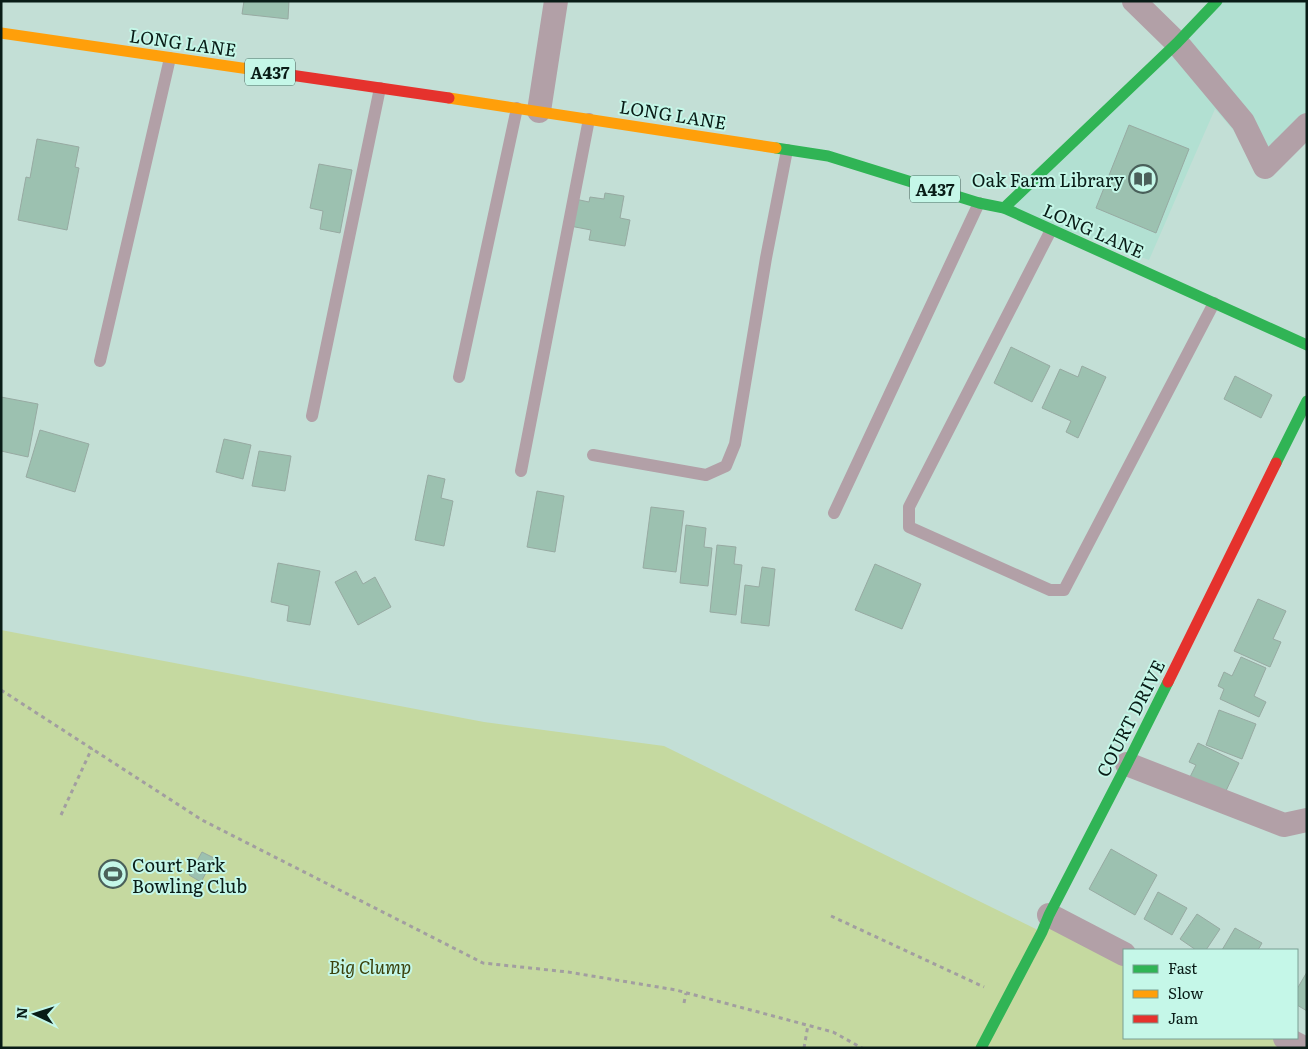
<svg xmlns="http://www.w3.org/2000/svg" width="1308" height="1049" font-family="Literata,serif">
  <style>
    .built { fill: #b2e0d2 }
    .green { fill: #c5d9a0 }
    .building { fill: #9cc1b0; stroke: #97aaa2 }
    .lines { fill: none; stroke-linecap: round; stroke-linejoin: round }
    .path { stroke: #a29ea0; stroke-width: 3; stroke-dasharray: 4 4; stroke-linecap: butt }
    .lane { stroke: #b2a0a7; stroke-width: 12 }
    .street { stroke: #b2a0a7; stroke-width: 24 }
    .fast { stroke: #30b455; stroke-width: 11 }
    .slow { stroke: #ff9f0a; stroke-width: 11 }
    .jam { stroke: #e5322d; stroke-width: 11 }
    .labels { text-anchor: middle; dominant-baseline: central; stroke-width: 4; stroke-linejoin: round; paint-order: stroke }
    .shield { fill: #c5f7e8; stroke: #415e56; stroke-width: 1 }
    .shield-label { font-size: 16px; font-weight: bold; fill: #091c17 }
    .street-label { font-size: 18px; fill: #091c17; stroke: #c5f7e8 }
    .poi-label { font-size: 18px; fill: #091c17; stroke: #c5f7e8; text-anchor: end }
    .park-label { font-size: 18px; font-style: italic; fill: #3a400b; stroke: #c5f7e8 }
  </style>
  <rect width="100%" height="100%" fill="#c3dfd6"/>
  <path class="built" d="M1210,1H1307V125L1265,167L1215,109L1149,260L1004,208Z"/>
  <path class="green" d="M1,630L484,722L664,746L1042,932L1049,915L1124,954V1038H1285L1304,1048H1Z"/>
  <g class="building">
    <path d="M244,1H289L288,19L242,14Z"/>
    <path d="M1129,125L1189,149L1156,233L1096,208Z"/>
    <path d="M37,139L79,147L75,167L79,168L67,230L18,220L26,177L30,178Z"/>
    <path d="M319,164L352,170L340,233L320,229L323,211L310,208Z"/>
    <path d="M605,193L624,196L620,218L630,220L625,246L589,240L591,230L570,226L575,199L589,202L590,197L604,199Z"/>
    <path d="M1011,347L1050,366L1032,402L994,383Z"/>
    <path d="M1082,366L1106,377L1078,438L1066,432L1071,421L1042,408L1060,369L1078,377Z"/>
    <path d="M1235,376L1272,395L1261,418L1224,399Z"/>
    <path d="M1,397L38,404L28,457L1,451Z"/>
    <path d="M40,430L89,444L75,492L26,477Z"/>
    <path d="M224,439L251,445L243,479L216,472Z"/>
    <path d="M259,451L291,456L285,491L252,486Z"/>
    <path d="M428,475L445,479L441,498L453,501L444,546L415,540Z"/>
    <path d="M537,491L564,496L555,552L527,547Z"/>
    <path d="M651,507L684,511L676,572L643,568Z"/>
    <path d="M686,525L706,528L704,547L712,548L708,586L680,583Z"/>
    <path d="M717,545L736,547L734,564L742,565L736,615L710,612Z"/>
    <path d="M278,563L320,571L310,625L287,621L289,606L271,602Z"/>
    <path d="M875,564L921,584L902,629L855,610Z"/>
    <path d="M762,567L775,569L769,626L741,623L745,585L759,587Z"/>
    <path d="M356,571L363,584L375,577L391,607L358,625L335,582Z"/>
    <path d="M1258,599L1286,611L1273,639L1281,642L1270,667L1234,651Z"/>
    <path d="M1241,657L1266,668L1254,696L1266,702L1259,717L1220,699L1224,689L1218,686L1224,672L1232,676Z"/>
    <path d="M1219,710L1256,724L1242,759L1206,745Z"/>
    <path d="M1198,743L1239,763L1225,793L1190,777L1196,765L1189,762Z"/>
    <path d="M1111,849L1157,875L1135,915L1089,889Z"/>
    <path d="M202,852L214,858L201,882L189,875Z"/>
    <path d="M1158,892L1187,908L1172,935L1144,919Z"/>
    <path d="M1197,914L1220,929L1206,950H1196L1180,939Z"/>
    <path d="M1235,928L1262,943L1258,950H1222Z"/>
    <path d="M1307,972V1011L1297,1005V989Z"/>
  </g>
  <g class="lines">
    <g class="path">
      <path d="M1,690L202,820L483,963L568,972L676,990L833,1032L862,1048"/>
      <path d="M61,815L92,748"/>
      <path d="M831,916L984,987"/>
      <path d="M684,1003L686,993"/>
      <path d="M804,1048L808,1025"/>
    </g>
    <g class="lane">
      <path d="M1051,230L909,507V527L1050,590H1064L1214,303"/>
      <path d="M100,361L170,58"/>
      <path d="M459,377L517,108"/>
      <path d="M312,416L380,88"/>
      <path d="M593,455L706,475L726,466L735,444L766,258L787,150"/>
      <path d="M521,471L589,119"/>
      <path d="M834,513L979,203"/>
    </g>
    <g class="street">
      <path d="M1134,1L1177,43L1243,122L1265,167L1307,125"/>
      <path d="M539,111L556,1"/>
      <path d="M1127,764L1284,825L1307,820"/>
      <path d="M1049,915L1124,954"/>
      <path d="M1285,1038L1304,1048"/>
    </g>
    <g class="fast">
      <path d="M776,148L828,156L979,203L1004,208L1307,345"/>
      <path d="M1004,208L1177,43L1217,1"/>
      <path d="M1276,463L1307,401"/>
      <path d="M981,1048L1042,932L1049,915L1127,764L1168,682"/>
    </g>
    <g class="slow">
      <path d="M1,33L256,70"/>
      <path d="M449,98L776,148"/>
    </g>
    <g class="jam">
      <path d="M256,70L449,98"/>
      <path d="M1168,682L1276,463"/>
    </g>
  </g>
  <defs>
    <symbol id="library-ring" viewBox="-11 -11 22 22"><circle r="9.5" fill="#c5f7e8" stroke="#4a605a" stroke-width="1.5"/><path d="M-6-4Q-3-5.5-.7-3.5V5Q-3 3-6 4ZM6-4Q3-5.5 .7-3.5V5Q3 3 6 4Z" fill="#4a605a"/></symbol>
    <symbol id="stadium-ring" viewBox="-11 -11 22 22"><circle r="9.5" fill="#c5f7e8" stroke="#4a605a" stroke-width="1.5"/><path d="M0-5a6.5 5 0 1 0 0 10a6.5 5 0 1 0 0-10ZM-3.5-1.8h7v3.6h-7Z" fill="#4a605a"/></symbol>
  </defs>
  <g fill-rule="evenodd">
    <use href="#library-ring" x="1127" y="163" width="32" height="32"/>
    <use href="#stadium-ring" x="97" y="858" width="32" height="32"/>
  </g>
  <g class="labels">
    <g class="shield">
      <rect x="245" y="58.5" width="50" height="27" rx="4"/>
      <rect x="910" y="175.5" width="50" height="27" rx="4"/>
    </g>
    <g class="shield-label">
      <text x="270" y="72">A437</text>
      <text x="935" y="189">A437</text>
    </g>
    <g class="street-label">
      <text transform="translate(183 42) rotate(8)">LONG LANE</text>
      <text transform="translate(673 114) rotate(9)">LONG LANE</text>
      <text transform="translate(1094 230) rotate(24)">LONG LANE</text>
      <text transform="translate(1130 718) rotate(-63)">COURT DRIVE</text>
    </g>
    <g class="poi-label">
      <text x="1124" y="179">Oak Farm Library</text>
      <text x="132" y="864" text-anchor="start">Court Park<tspan x="132" dy="21">Bowling Club</tspan></text>
    </g>
    <g class="park-label">
      <text x="370" y="966">Big Clump</text>
    </g>
  </g>
  <rect width="1308" height="1049" fill="none" stroke="#091c17" stroke-width="5"/>
  <rect x="1123" y="949" width="175" height="90" fill="#c5f7e8" stroke="#7a9f94"/>
  <rect x="1133" y="965" width="25" height="8" fill="#30b455" stroke="#7a9f94"/>
  <text x="1168" y="974" font-size="15" fill="#091c17">Fast</text>
  <rect x="1133" y="990" width="25" height="8" fill="#ff9f0a" stroke="#7a9f94"/>
  <text x="1168" y="999" font-size="15" fill="#091c17">Slow</text>
  <rect x="1133" y="1015" width="25" height="8" fill="#e5322d" stroke="#7a9f94"/>
  <text x="1168" y="1024" font-size="15" fill="#091c17">Jam</text>
  <g transform="translate(35 1014) rotate(274)" stroke="#c5f7e8" stroke-width="4" paint-order="stroke">
  <path d="M0-4L9 19L0 12L-9 19Z" fill="#091c17"/>
  <text y="-8" font-size="14" font-weight="bold" text-anchor="middle" fill="#091c17">N</text>
  </g>
</svg>
